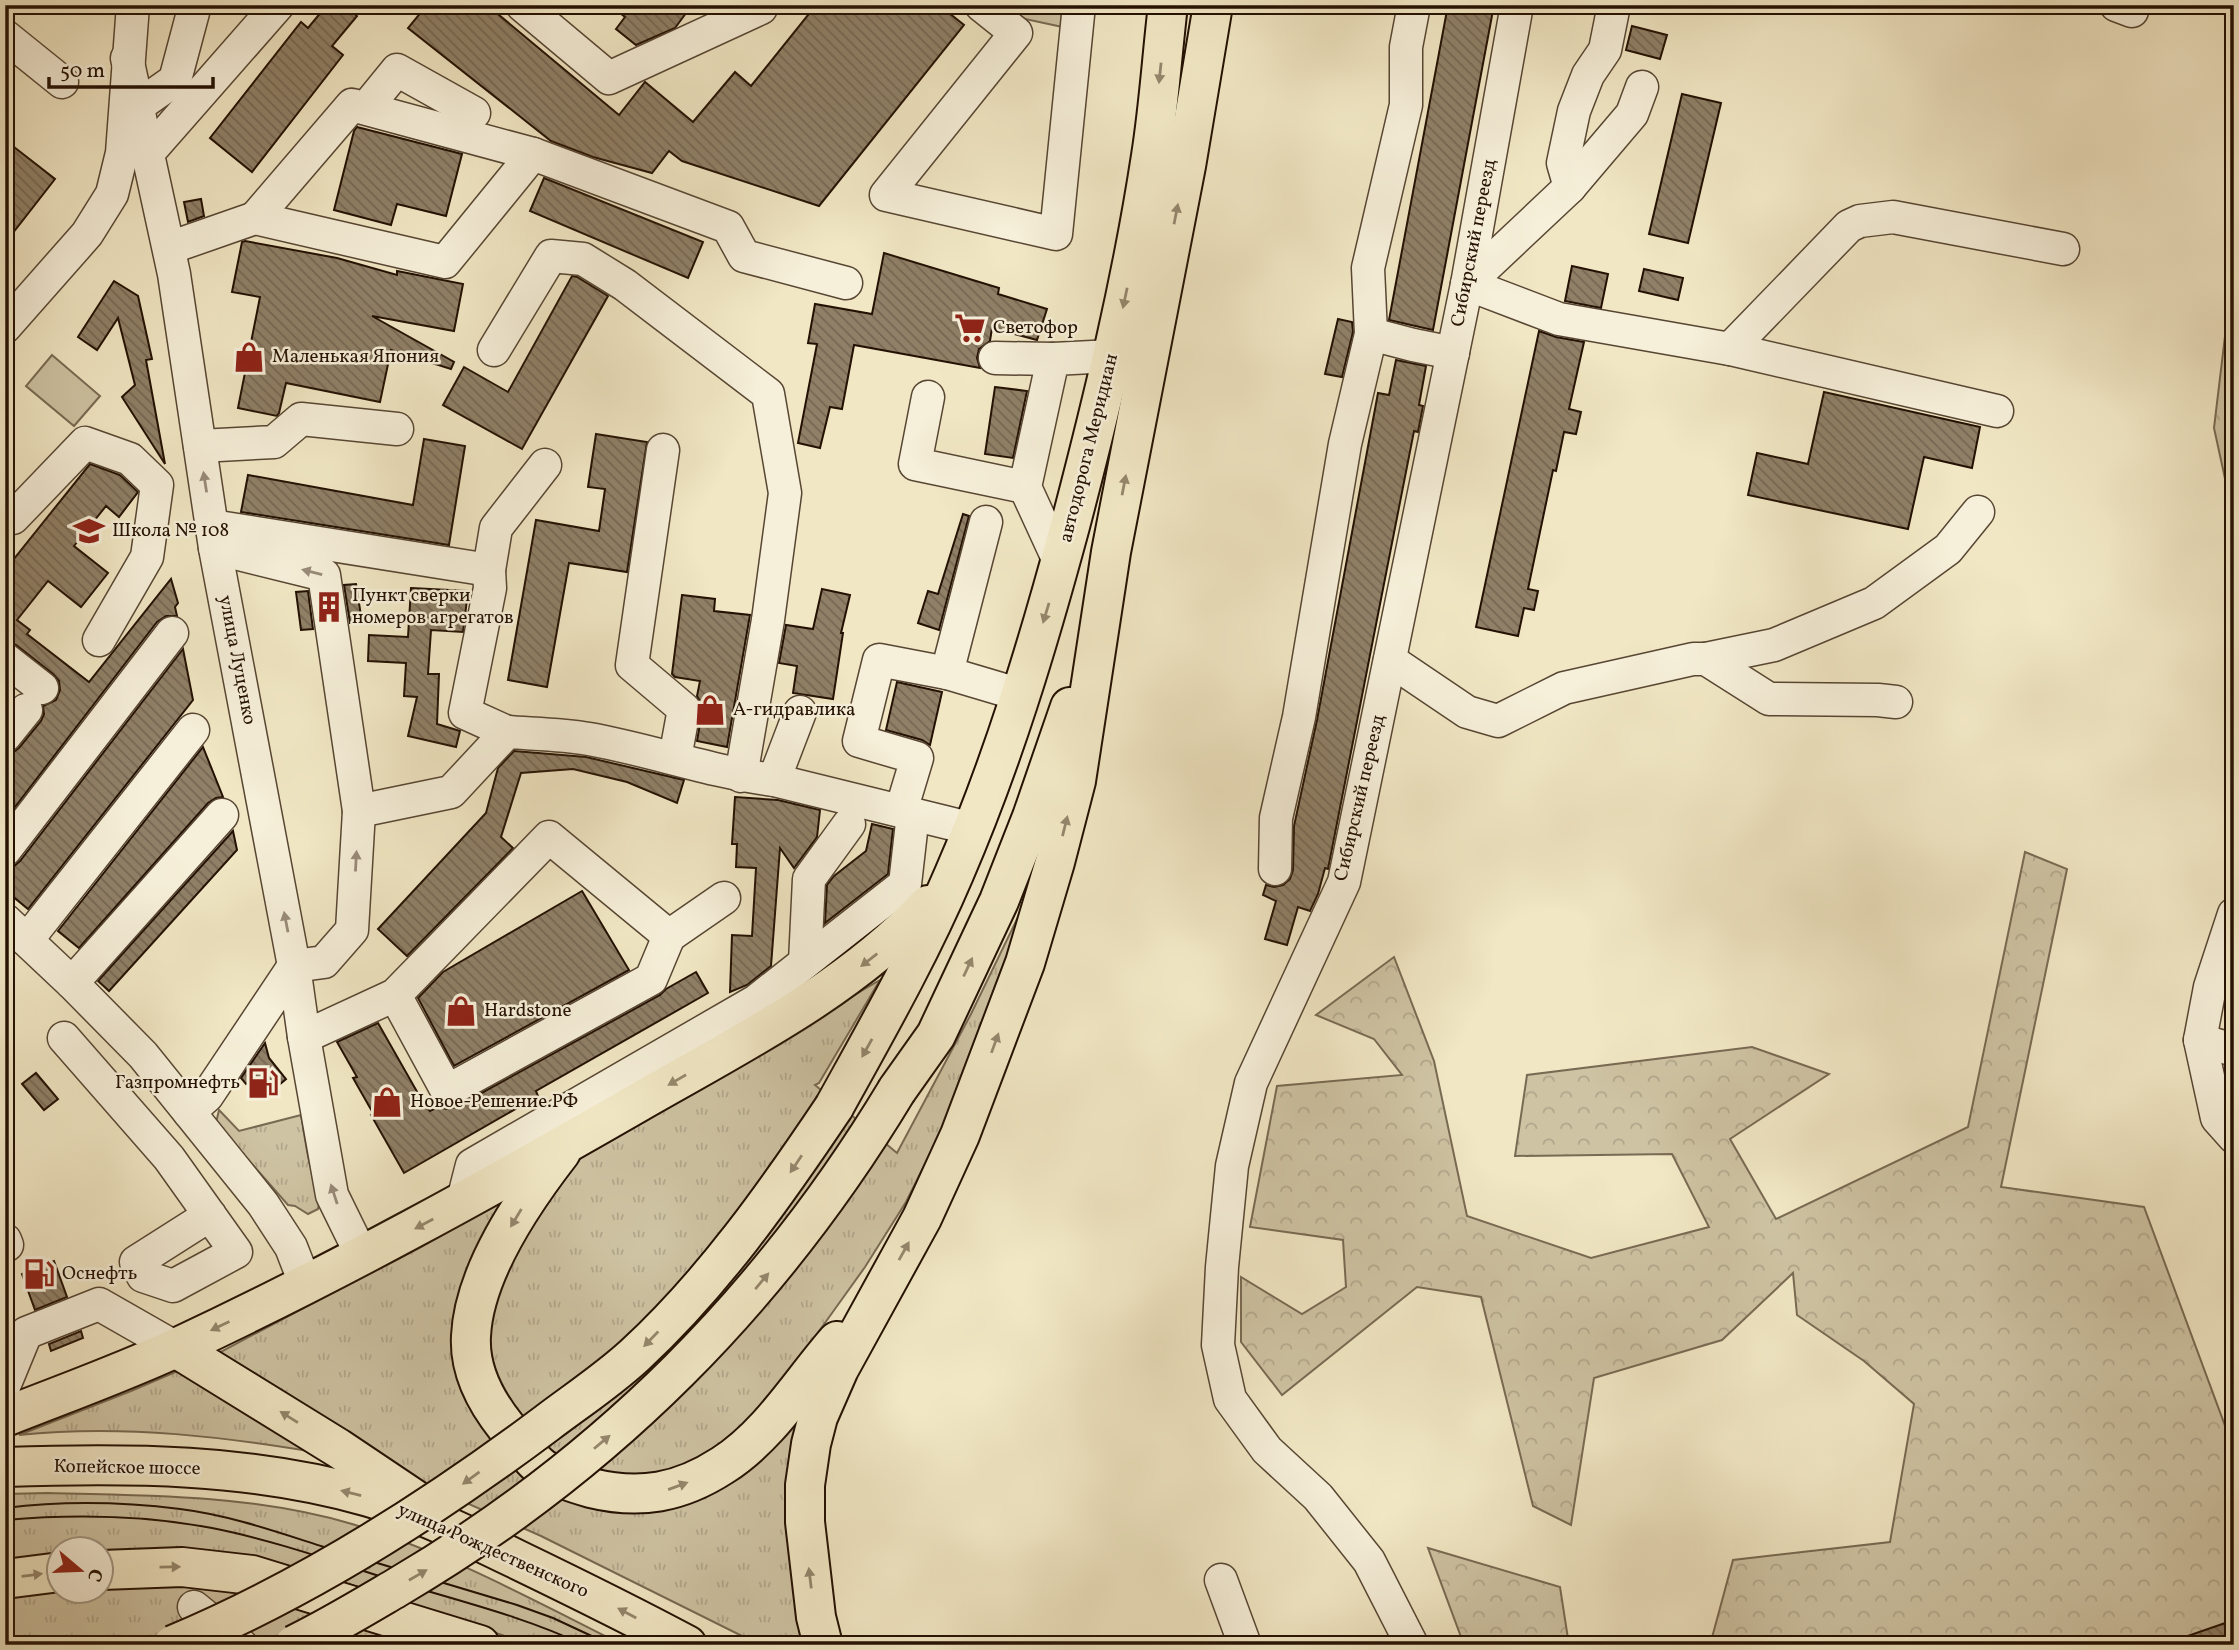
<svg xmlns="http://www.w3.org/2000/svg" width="2239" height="1650" font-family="Vollkorn,serif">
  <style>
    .grass { fill: url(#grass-tufts); stroke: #796a53; stroke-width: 2 }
    .forest { fill: url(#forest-crowns); stroke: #796a53; stroke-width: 2 }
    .park { fill: #cec3a3; stroke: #796a53; stroke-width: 2 }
    .building { fill: url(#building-back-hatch); stroke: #241103; stroke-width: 2 }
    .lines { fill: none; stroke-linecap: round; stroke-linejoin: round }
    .minor-casing { stroke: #574633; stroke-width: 35 }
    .major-casing { stroke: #241103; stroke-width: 42 }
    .minor { stroke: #f6efd9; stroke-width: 32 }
    .major { stroke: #f1e7c4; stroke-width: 38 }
    .tram { stroke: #241103; stroke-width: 2 }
    .major-bridge-casing { stroke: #241103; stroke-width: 42; stroke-linecap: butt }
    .major-bridge { stroke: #f1e7c4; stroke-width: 38 }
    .oneway { fill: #95876d }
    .oneway2 { fill: #988b79 }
    .labels { text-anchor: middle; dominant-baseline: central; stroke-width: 5; stroke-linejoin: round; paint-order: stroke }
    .street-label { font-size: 19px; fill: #241103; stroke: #f6efd9 }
    .poi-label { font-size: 19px; fill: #241103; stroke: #f6efd9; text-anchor: start }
  </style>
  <defs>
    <pattern id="grass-tufts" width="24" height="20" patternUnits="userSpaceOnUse" patternTransform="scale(1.75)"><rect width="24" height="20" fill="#cec3a3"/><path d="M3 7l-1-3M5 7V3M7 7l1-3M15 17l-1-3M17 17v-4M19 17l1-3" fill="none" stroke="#b1a68b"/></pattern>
    <pattern id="forest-crowns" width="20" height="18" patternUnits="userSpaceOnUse" patternTransform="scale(1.75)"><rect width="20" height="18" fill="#cec3a3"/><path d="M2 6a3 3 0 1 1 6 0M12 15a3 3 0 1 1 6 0" fill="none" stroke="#b1a68b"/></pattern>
    <pattern id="building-back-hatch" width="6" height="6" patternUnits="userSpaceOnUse" patternTransform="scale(1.75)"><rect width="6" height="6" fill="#8f8067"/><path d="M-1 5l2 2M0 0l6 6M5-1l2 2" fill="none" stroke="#756753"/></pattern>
  </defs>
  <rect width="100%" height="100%" fill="#f1e7c4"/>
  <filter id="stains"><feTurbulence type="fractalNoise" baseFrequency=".00286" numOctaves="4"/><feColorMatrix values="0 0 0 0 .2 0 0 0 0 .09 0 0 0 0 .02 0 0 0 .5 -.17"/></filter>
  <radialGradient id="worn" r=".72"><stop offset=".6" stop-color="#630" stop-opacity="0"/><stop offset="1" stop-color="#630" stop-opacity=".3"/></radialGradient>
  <g class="grass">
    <path d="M1001,5H1069L1067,28L1016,17Z"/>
    <path d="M1033,886L947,1120L906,1202L865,1267L807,1348L745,1426L699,1459L657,1475L618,1476L561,1459L537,1439L507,1398L491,1364L489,1328L500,1284L526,1236L569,1168L587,1151L880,980L819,1083L815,1085L897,1153L971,1014Z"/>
    <path d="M219,1110L239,1131L301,1115C304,1131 306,1149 310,1165C315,1181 322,1192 318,1209L308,1214L295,1206L288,1205L216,1123Z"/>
    <path d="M512,1193L459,1374L610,1509L809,1399L808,1645H760L541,1536L399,1473L213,1356L364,1276Z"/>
    <path d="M187,1367L332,1455C228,1437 124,1424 19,1435L131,1391Z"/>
    <path d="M47,1493C148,1495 254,1495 352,1524C446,1552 535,1601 623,1645H531L377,1592L249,1557L205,1550L176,1549L102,1552V1548H60L59,1556L5,1561V1494Z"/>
    <path d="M141,1585L225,1587L421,1645H260L198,1604L232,1645H5V1597L60,1591L102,1590V1588Z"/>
  </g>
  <g class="forest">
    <path d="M2234,261V520L2214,428Z"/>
    <path d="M2025,852L2067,869L2001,1187L2144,1207L2234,1450V1645H1710L1733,1560L1890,1542L1914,1404L1864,1361L1797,1315L1793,1273L1722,1340L1594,1378L1571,1525L1533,1506L1481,1297L1417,1287L1282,1395L1241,1342V1277L1302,1314L1346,1287L1343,1240L1250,1227L1277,1086L1402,1075L1374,1039L1316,1015L1394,957L1434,1061L1467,1216L1591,1258L1709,1227L1672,1154L1515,1156L1527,1075L1752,1047L1829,1074L1730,1139L1776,1219L1968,1127Z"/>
    <path d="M1428,1548L1560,1587L1569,1645H1464Z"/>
  </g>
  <path class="park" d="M52,355L100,396L74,426L26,386Z"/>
  <g class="building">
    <path d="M327,5H344L357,16L332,46L343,55L252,172L210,138L301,22L308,28Z"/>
    <path d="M427,5H487L619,115L645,82L693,122L735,72L751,86L816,5H939L964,25L819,206L682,161L669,151L652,173L593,157L551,141L408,28Z"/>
    <path d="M610,5H692L675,28L636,45L616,29L625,17Z"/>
    <path d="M1448,5H1494L1433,330L1389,320Z"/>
    <path d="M1632,26L1667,35L1660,59L1626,50Z"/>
    <path d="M1682,94L1721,103L1688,243L1649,234Z"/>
    <path d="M357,127L462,154L446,216L397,204L391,225L334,210L354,131Z"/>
    <path d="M5,140L55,179L5,243Z"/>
    <path d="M544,178L703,242L688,278L530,211Z"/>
    <path d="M201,199L204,216L188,222L184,202Z"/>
    <path d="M245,241L337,258L397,275V271L463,284L454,331L372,316L454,362L451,369L391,350L380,402L286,383L279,413L277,416L238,408L260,297L232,292L242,242Z"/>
    <path d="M884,253L999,288L998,294L1047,309L1037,340L992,328L990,341L979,349L977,358L980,368L854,345L842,409L830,407L820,448L798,443L817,344L808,343L815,304L872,314Z"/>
    <path d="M1572,266L1608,274L1601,308L1565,301Z"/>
    <path d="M1644,269L1683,278L1678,300L1639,291Z"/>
    <path d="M572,276L577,277L608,296L522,449L443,405L464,367L508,392Z"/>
    <path d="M114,281L138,296L152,359L146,360L165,464L122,397L135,385L118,318L97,350L78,337Z"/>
    <path d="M1338,319L1352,322L1353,332L1342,377L1325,374Z"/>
    <path d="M1539,331L1556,337L1584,342L1569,409L1581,412L1576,434L1564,432L1556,471L1553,470L1528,589L1538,591L1534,610L1524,608L1518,636L1476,627Z"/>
    <path d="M1396,360L1426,366L1419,405L1423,406L1418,432L1414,431L1328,869L1325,868L1318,894L1310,911L1298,907L1287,945L1265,939L1276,901L1263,895L1266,885L1274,887L1283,885L1290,879L1293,870L1294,826L1317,720L1378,393L1389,395Z"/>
    <path d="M995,387L1027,391L1013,458L985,454Z"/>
    <path d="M1824,392L1980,427L1972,468L1924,457L1908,529L1748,495L1757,453L1808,464Z"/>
    <path d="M596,434L647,442L627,572L569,563L547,687L508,680L536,520L599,531L605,489L588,487Z"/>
    <path d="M424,439L465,446L449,545L241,512L248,475L413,505Z"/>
    <path d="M90,464L120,475L138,492L119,517L106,506L74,546L108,573L81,607L48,581L17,620L30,630L27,634L89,682L171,579L178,603L175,607L177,616H166L157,622L5,820V754L12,753L19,748L41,721L44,714L43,706L56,700L60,690L59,681L53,674L16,645L5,641V570Z"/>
    <path d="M963,514L969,516L939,630L918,623L928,591L938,594Z"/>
    <path d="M356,584L362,622L350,623L344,585Z"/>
    <path d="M411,588L468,591L463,632L431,630L428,674H439L437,724L460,731L456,747L408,736L417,697L404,696L406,663L368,661L369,635L408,637Z"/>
    <path d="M822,589L850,595L841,633H843L833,699L793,693L797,666L779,663L786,625L813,629Z"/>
    <path d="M308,591L313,629L301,630L296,592Z"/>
    <path d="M682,595L715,599L714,611L750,615L727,747L697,741L702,712L701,703L697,696L700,681L675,677L672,674Z"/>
    <path d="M183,649L193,700L28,909L5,890V868L13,867L20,861Z"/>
    <path d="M897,682L942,692L930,745L922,740L886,730Z"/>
    <path d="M203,747L223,797L216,798L208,803L79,948L58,931Z"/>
    <path d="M514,751L586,757L684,780L677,803L627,782L573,769L521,773L501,837L513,848L407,956L378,929L486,813L498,768Z"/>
    <path d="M735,797L778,800L820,810L817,837L794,868L780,848L771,966L747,985L730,992L732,935L752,936L756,868L736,867L737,844H732Z"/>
    <path d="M872,824L893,829L888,874L825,923L827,885L834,876L866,851Z"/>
    <path d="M233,831L237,850L109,991L98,981Z"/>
    <path d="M582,891L629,970L454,1066L418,998L443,972Z"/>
    <path d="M696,972L708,993L536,1091L538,1096L404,1173L371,1115L373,1113L353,1078L357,1077L337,1042L378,1023L424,1104L430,1111L438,1107L447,1109L456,1107L660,995L666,989Z"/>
    <path d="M265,1043L269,1058L286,1079L267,1095L253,1079L246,1084L241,1078Z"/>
    <path d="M36,1073L58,1099L44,1110L22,1084Z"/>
    <path d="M54,1261L67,1297L35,1310L22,1274Z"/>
    <path d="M81,1331L83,1338L51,1351L49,1344Z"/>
    <path d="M2234,1620V1645H2171L2170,1642Z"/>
  </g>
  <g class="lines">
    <defs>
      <g id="minor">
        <path d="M522,5L609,78L761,8L757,5"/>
        <path d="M981,5L1016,33L886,195L1056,234L1079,5"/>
        <path d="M2116,5L2132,11"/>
        <path d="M5,36L62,82"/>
        <path d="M127,58L174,274L215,548L294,966L304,1037L332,1195L362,1256"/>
        <path d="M1642,87L1632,114L1570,187L1467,284L1559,319L1730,349L1849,226L1860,221L1893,217L2063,249"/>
        <path d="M138,106L175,80L195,5"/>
        <path d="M366,108L397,70L474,113"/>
        <path d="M149,152L278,5"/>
        <path d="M1570,187L1563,163L1574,111L1588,75L1605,50L1614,5"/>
        <path d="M255,218L352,105L533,154"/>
        <path d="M169,248L255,218L445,262L533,154L728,227L744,256L846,283"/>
        <path d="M5,327L87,234L112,194L122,153L133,5"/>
        <path d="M1371,334L1413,345L1453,353"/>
        <path d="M1730,349L1997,411"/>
        <path d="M494,350L551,256L583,259L625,285L768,394L785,493L768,620L741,776"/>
        <path d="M995,358L1053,359"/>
        <path d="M928,397L915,464L1025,487"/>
        <path d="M200,446L274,442L301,419L397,429"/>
        <path d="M663,450L632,665L684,709L675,758"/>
        <path d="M13,518L85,443L130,459L157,485L147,557L99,640"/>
        <path d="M212,526L489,570"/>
        <path d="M1060,563L1025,487L1053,359L1112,356"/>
        <path d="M5,659L42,688"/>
        <path d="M1706,659L1774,645L1874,603L1948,549L1978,512"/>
        <path d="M1390,660L1467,712L1498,721L1564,688L1693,659H1706L1769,699L1878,700L1896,702"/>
        <path d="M947,673L986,522"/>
        <path d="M507,732L465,713L490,588L489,570L496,528L545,465"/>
        <path d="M5,736L26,710"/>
        <path d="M774,780L800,712"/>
        <path d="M359,811L451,792L507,732C534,734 562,734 589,739C651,750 711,772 774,780L973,829"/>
        <path d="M901,811L917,758L859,741L879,660L947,673L1021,695"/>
        <path d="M5,850L172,633"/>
        <path d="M1275,869L1276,818L1299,717L1345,444L1371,334L1368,268L1406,105V47L1414,5"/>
        <path d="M2234,914L2210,987L2200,1040L2217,1118L2234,1137"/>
        <path d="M5,920L72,983L143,1055L263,1204L291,1247L305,1283"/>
        <path d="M27,940L193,730"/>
        <path d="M805,962L809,879L849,824"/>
        <path d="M72,983L222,815"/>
        <path d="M395,995L447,1091L651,979L669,936"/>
        <path d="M304,1037L395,995L549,837L669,936L724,898"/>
        <path d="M64,1038L169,1158L236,1252L173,1286L143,1276L136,1262L210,1215"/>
        <path d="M2200,1040L2234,1050"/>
        <path d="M189,1112L207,1096L294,966L324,962L352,930L359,811L324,575L215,548"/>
        <path d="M462,1204L472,1165L756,1001L905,884L913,814"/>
        <path d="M5,1240L7,1245"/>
        <path d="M5,1384L26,1333L99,1304L176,1348"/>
        <path d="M1221,1580L1245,1645"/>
        <path d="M194,1607L241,1645"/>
        <path d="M1412,1645L1369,1561L1318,1497L1267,1450L1230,1399L1218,1345L1222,1267L1232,1166L1251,1083L1344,882L1467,284L1517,5"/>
      </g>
      <g id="major">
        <path d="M897,1090L936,1035L999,901L1032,817L1070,707"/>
        <path d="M834,1107C876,1031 920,954 954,874C1003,761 1038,644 1070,526C1102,404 1132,281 1151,156C1159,106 1162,55 1168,5"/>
        <path d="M561,1152C523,1201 474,1272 471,1336C469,1370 486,1402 507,1428C517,1441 529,1458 542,1468C557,1478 574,1483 591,1488C640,1500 680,1493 723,1465C770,1435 801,1382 837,1341"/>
        <path d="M176,1348L338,1448L414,1499"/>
        <path d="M5,1417C63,1394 122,1373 178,1347C336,1273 488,1189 639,1102C740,1044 847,991 928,905"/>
        <path d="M5,1467C127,1463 252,1463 369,1497C417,1511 471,1537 516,1559C574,1587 631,1615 687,1645"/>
        <path d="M102,1570L182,1567L252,1575L480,1645"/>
        <path d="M5,1579L60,1572"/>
        <path d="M823,1645L816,1617L805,1522V1485L811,1444L818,1417L839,1369L922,1218L960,1135L1025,963L1055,862L1076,781L1111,552L1186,166L1213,5"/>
      </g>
    </defs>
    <use href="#minor" class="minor-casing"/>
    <use href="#major" class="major-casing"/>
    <use href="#minor" class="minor"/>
    <use href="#major" class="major"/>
    <g class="tram">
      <path d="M5,1508C62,1501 123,1502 180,1509C229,1515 277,1532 324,1547C388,1566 453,1586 517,1605L553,1618L611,1645"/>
      <path d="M5,1520C75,1514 143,1515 212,1528C278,1541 343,1565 407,1585C467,1603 527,1618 584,1645"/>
    </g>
    <defs>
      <g id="major-bridge">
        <path d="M173,1645C307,1589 431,1510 547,1423C576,1401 608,1380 635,1355C713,1283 775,1195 834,1107"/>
        <path d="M294,1645C329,1628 362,1608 396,1588C607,1464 771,1299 897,1090"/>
      </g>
    </defs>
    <use href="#major-bridge" class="major-bridge-casing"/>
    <use href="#major-bridge" class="major-bridge"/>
  </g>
  <defs><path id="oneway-solid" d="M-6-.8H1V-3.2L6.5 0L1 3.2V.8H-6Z" transform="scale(1.75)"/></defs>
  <g class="oneway">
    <use href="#oneway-solid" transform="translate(1160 73) rotate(96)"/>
    <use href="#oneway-solid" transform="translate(1176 214) rotate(-79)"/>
    <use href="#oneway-solid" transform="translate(1125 298) rotate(102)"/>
    <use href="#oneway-solid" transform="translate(1124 485) rotate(-79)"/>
    <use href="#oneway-solid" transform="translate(1046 613) rotate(107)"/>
    <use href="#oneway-solid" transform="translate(1065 826) rotate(-76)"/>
    <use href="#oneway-solid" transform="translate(869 960) rotate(142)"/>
    <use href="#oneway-solid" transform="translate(968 967) rotate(-65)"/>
    <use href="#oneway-solid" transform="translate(995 1043) rotate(-70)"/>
    <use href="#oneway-solid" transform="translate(867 1048) rotate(119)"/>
    <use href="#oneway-solid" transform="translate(677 1080) rotate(150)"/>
    <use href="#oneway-solid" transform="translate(796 1164) rotate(124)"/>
    <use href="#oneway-solid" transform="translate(516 1218) rotate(121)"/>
    <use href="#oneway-solid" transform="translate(424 1224) rotate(152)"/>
    <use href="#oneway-solid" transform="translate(904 1251) rotate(-61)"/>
    <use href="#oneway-solid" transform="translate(762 1281) rotate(-50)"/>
    <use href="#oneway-solid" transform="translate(220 1326) rotate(154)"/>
    <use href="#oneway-solid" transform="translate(651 1339) rotate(134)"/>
    <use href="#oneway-solid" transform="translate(289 1417) rotate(-148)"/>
    <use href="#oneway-solid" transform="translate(602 1442) rotate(-40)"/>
    <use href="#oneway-solid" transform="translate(471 1478) rotate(144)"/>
    <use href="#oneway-solid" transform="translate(678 1486) rotate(-20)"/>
    <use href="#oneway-solid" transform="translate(351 1493) rotate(-166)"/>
    <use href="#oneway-solid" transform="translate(170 1567) rotate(-1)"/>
    <use href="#oneway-solid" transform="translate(32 1575) rotate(-7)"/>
    <use href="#oneway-solid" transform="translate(418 1575) rotate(-30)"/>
    <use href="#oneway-solid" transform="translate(810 1578) rotate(-97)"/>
    <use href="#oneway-solid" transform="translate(627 1613) rotate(-152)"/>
  </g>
  <g class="oneway2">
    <use href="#oneway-solid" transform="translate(205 482) rotate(-99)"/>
    <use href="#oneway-solid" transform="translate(312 572) rotate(-166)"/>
    <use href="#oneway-solid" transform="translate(356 861) rotate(-87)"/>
    <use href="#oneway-solid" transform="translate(286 922) rotate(-101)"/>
    <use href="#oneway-solid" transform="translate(334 1194) rotate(-108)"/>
  </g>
  <defs>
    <symbol id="supermarket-bare" viewBox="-9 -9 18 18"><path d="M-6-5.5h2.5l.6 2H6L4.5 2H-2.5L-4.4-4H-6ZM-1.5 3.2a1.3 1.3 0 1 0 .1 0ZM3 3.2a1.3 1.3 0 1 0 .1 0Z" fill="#8f2418" stroke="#f6efd9" stroke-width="2.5" paint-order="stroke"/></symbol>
    <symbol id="shop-bare" viewBox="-9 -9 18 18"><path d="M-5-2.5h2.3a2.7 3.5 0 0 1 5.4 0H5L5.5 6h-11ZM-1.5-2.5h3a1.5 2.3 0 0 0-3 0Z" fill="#8f2418" stroke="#f6efd9" stroke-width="2.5" paint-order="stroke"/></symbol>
    <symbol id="school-bare" viewBox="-9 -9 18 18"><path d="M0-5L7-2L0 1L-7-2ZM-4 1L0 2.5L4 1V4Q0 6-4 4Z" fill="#8f2418" stroke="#f6efd9" stroke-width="2.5" paint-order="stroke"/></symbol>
    <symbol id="building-bare" viewBox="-9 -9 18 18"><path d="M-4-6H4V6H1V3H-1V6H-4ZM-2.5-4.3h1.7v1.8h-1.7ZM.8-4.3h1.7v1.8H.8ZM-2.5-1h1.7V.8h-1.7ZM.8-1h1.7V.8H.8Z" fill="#8f2418" stroke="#f6efd9" stroke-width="2.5" paint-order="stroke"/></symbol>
    <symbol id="fuel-bare" viewBox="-9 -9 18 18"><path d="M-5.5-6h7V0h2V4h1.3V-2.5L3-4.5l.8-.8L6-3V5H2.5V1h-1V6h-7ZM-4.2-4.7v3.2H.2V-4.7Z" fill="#8f2418" stroke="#f6efd9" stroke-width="2.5" paint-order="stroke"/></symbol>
  </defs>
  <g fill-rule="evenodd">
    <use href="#supermarket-bare" x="948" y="306" width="44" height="44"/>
    <use href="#shop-bare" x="227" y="335" width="44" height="44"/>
    <use href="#school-bare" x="67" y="509" width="44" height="44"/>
    <use href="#building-bare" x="307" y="585" width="44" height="44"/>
    <use href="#shop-bare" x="688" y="688" width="44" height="44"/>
    <use href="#shop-bare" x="439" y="989" width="44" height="44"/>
    <use href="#fuel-bare" x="241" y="1061" width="44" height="44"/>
    <use href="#shop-bare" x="365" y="1080" width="44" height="44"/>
    <use href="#fuel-bare" x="17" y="1252" width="44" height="44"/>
  </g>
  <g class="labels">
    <g class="street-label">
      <text transform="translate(1474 243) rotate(-79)">Сибирский переезд</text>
      <text transform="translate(1089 448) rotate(-76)">автодорога Меридиан</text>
      <text transform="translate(237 660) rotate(79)">улица Луценко</text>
      <text transform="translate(1360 798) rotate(-77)">Сибирский переезд</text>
      <text transform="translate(127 1468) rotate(1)">Копейское шоссе</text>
      <text transform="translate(493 1551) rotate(24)">улица Рождественского</text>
    </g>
    <g class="poi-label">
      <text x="993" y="328">Светофор</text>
      <text x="272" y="357">Маленькая Япония</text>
      <text x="112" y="531">Школа № 108</text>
      <text x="352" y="596">Пункт сверки<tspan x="352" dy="22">номеров агрегатов</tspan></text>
      <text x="733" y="710">А-гидравлика</text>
      <text x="484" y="1011">Hardstone</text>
      <text x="240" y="1083" text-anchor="end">Газпромнефть</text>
      <text x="410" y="1102">Новое-Решение.РФ</text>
      <text x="62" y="1274">Оснефть</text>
    </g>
  </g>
  <rect width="2239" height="1650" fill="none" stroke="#f1e7c4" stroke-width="28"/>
  <rect x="7" y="7" width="2225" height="1636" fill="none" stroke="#241103" stroke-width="3.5"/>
  <rect x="14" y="14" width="2211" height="1622" fill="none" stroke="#241103" stroke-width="2"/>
  <g transform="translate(80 1570) rotate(109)"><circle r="33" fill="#f6efd9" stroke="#a29683" stroke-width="2"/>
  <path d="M0-5L12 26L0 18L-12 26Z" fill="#8f2418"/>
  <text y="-10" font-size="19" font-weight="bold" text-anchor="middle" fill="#241103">С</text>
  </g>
  <path d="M49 77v10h164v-10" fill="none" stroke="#241103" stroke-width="3.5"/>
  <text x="60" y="77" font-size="21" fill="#241103" stroke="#f6efd9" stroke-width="5" paint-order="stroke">50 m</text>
  <rect width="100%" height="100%" filter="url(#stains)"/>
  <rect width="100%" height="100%" fill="url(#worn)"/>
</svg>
